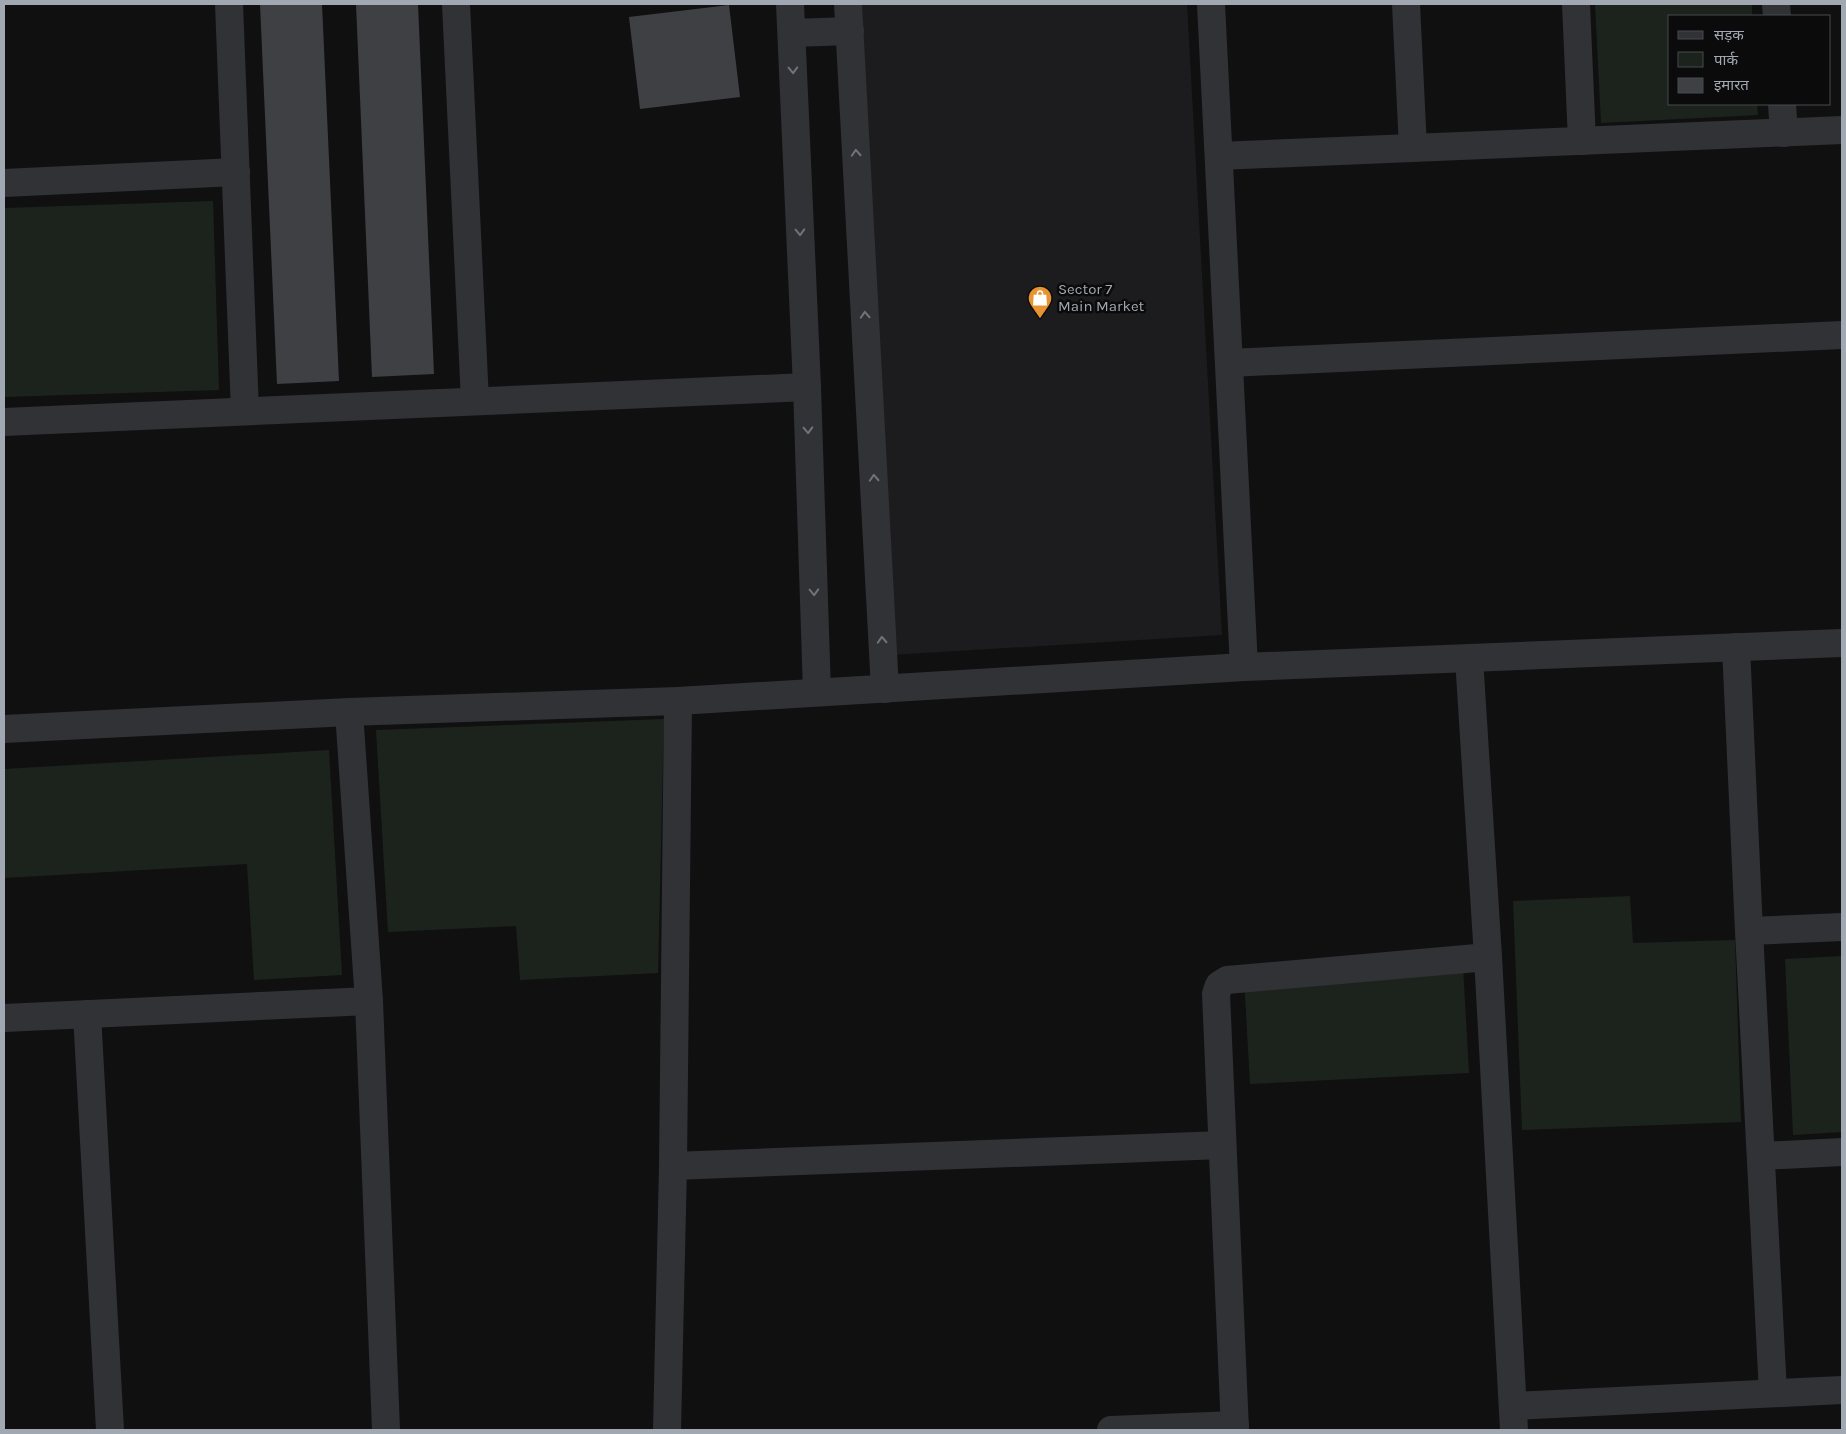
<svg xmlns="http://www.w3.org/2000/svg" width="1846" height="1434" font-family="Karla,'Noto Sans Devanagari',sans-serif">
  <style>
    .built { fill: #1c1c1e }
    .green { fill: #1c231c }
    .building { fill: #3f4044 }
    .lines { fill: none; stroke-linecap: round; stroke-linejoin: round }
    .minor { stroke: #313236; stroke-width: 28 }
    .oneway { stroke: #6f737a }
    .labels { text-anchor: middle; dominant-baseline: central; stroke-width: 5; stroke-linejoin: round; paint-order: stroke }
    .poi-label { font-size: 15px; fill: #a1a8b1; stroke: #0b0b0c; text-anchor: start }
  </style>
  <rect width="100%" height="100%" fill="#101011"/>
  <path class="built" d="M862,4H1187L1222,635L890,655Z"/>
  <g class="green">
    <path d="M1595,4H1752V16H1670V104H1757L1758,115L1601,123Z"/>
    <path d="M213,201L219,390L4,397V208Z"/>
    <path d="M664,719L658,973L520,980L516,926L388,932L376,730Z"/>
    <path d="M329,750L342,975L254,980L247,864L4,878V769Z"/>
    <path d="M1630,896L1633,943L1735,940L1741,1122L1522,1130L1513,901Z"/>
    <path d="M1842,956V1132L1793,1135L1785,959Z"/>
    <path d="M1463,967L1469,1073L1250,1084L1244,978Z"/>
  </g>
  <g class="building">
    <path d="M260,4H322L339,381L277,384Z"/>
    <path d="M356,4H418L434,374L372,377Z"/>
    <path d="M729,5L740,97L640,109L629,17Z"/>
  </g>
  <g class="lines">
    <g class="minor">
      <path d="M229,4L245,411"/>
      <path d="M456,4L475,401"/>
      <path d="M790,4L807,387L817,692"/>
      <path d="M848,4L885,689"/>
      <path d="M1211,4L1244,667"/>
      <path d="M1406,4L1413,148"/>
      <path d="M1576,4L1582,141"/>
      <path d="M1776,4L1777,16"/>
      <path d="M792,33L850,31"/>
      <path d="M1782,104L1784,133"/>
      <path d="M1219,156L1842,130"/>
      <path d="M4,183L236,172"/>
      <path d="M1229,363L1842,335"/>
      <path d="M4,422L807,387"/>
      <path d="M1736,647L1749,931L1773,1393"/>
      <path d="M1469,658L1488,957L1514,1430"/>
      <path d="M349,712L369,1001L386,1430"/>
      <path d="M4,729L349,712L678,701L1244,667L1842,643"/>
      <path d="M1749,931L1842,927"/>
      <path d="M87,1014L110,1430"/>
      <path d="M4,1018L369,1001"/>
      <path d="M1761,1156L1842,1152"/>
      <path d="M673,1166L1222,1145"/>
      <path d="M1513,1406L1842,1390"/>
      <path d="M667,1430L673,1166L678,701"/>
      <path d="M1111,1430L1235,1425"/>
      <path d="M1235,1430L1216,994L1219,985L1227,980L1488,957"/>
    </g>
  </g>
  <defs><path id="oneway-chevron" d="M-2-3.5L2.5 0L-2 3.5" fill="none" stroke-width="1.6" stroke-linecap="round" stroke-linejoin="round" transform="scale(1.25)"/></defs>
  <g class="oneway">
    <use href="#oneway-chevron" transform="translate(793 70) rotate(88)"/>
    <use href="#oneway-chevron" transform="translate(856 153) rotate(-93)"/>
    <use href="#oneway-chevron" transform="translate(800 232) rotate(88)"/>
    <use href="#oneway-chevron" transform="translate(865 315) rotate(-93)"/>
    <use href="#oneway-chevron" transform="translate(808 430) rotate(88)"/>
    <use href="#oneway-chevron" transform="translate(874 478) rotate(-93)"/>
    <use href="#oneway-chevron" transform="translate(814 592) rotate(88)"/>
    <use href="#oneway-chevron" transform="translate(882 640) rotate(-93)"/>
  </g>
  <defs>
    <symbol id="shop-pin" viewBox="-11 -11 22 30"><path d="M0 17L-7.5 6A9.5 9.5 0 1 1 7.5 6Z" fill="#e89331" stroke="#0b0b0c"/><path d="M-5-2.5h2.3a2.7 3.5 0 0 1 5.4 0H5L5.5 6h-11ZM-1.5-2.5h3a1.5 2.3 0 0 0-3 0Z" fill="#fff"/></symbol>
  </defs>
  <g fill-rule="evenodd">
    <use href="#shop-pin" x="1026" y="284" width="28" height="38"/>
  </g>
  <g class="labels">
    <g class="poi-label">
      <text x="1058" y="289">Sector 7<tspan x="1058" dy="17">Main Market</tspan></text>
    </g>
  </g>
  <rect width="1846" height="1434" fill="none" stroke="#a1a8b1" stroke-width="10"/>
  <rect x="1668" y="15" width="162" height="90" fill="#0b0b0c" stroke="#474a4e"/>
  <rect x="1678" y="31" width="25" height="8" fill="#313236" stroke="#474a4e"/>
  <text x="1714" y="40" font-size="15" fill="#a1a8b1">सड़क</text>
  <rect x="1678" y="52" width="25" height="15" fill="#1c231c" stroke="#474a4e"/>
  <text x="1714" y="65" font-size="15" fill="#a1a8b1">पार्क</text>
  <rect x="1678" y="78" width="25" height="15" fill="#3f4044" stroke="#474a4e"/>
  <text x="1714" y="90" font-size="15" fill="#a1a8b1">इमारत</text>
</svg>
